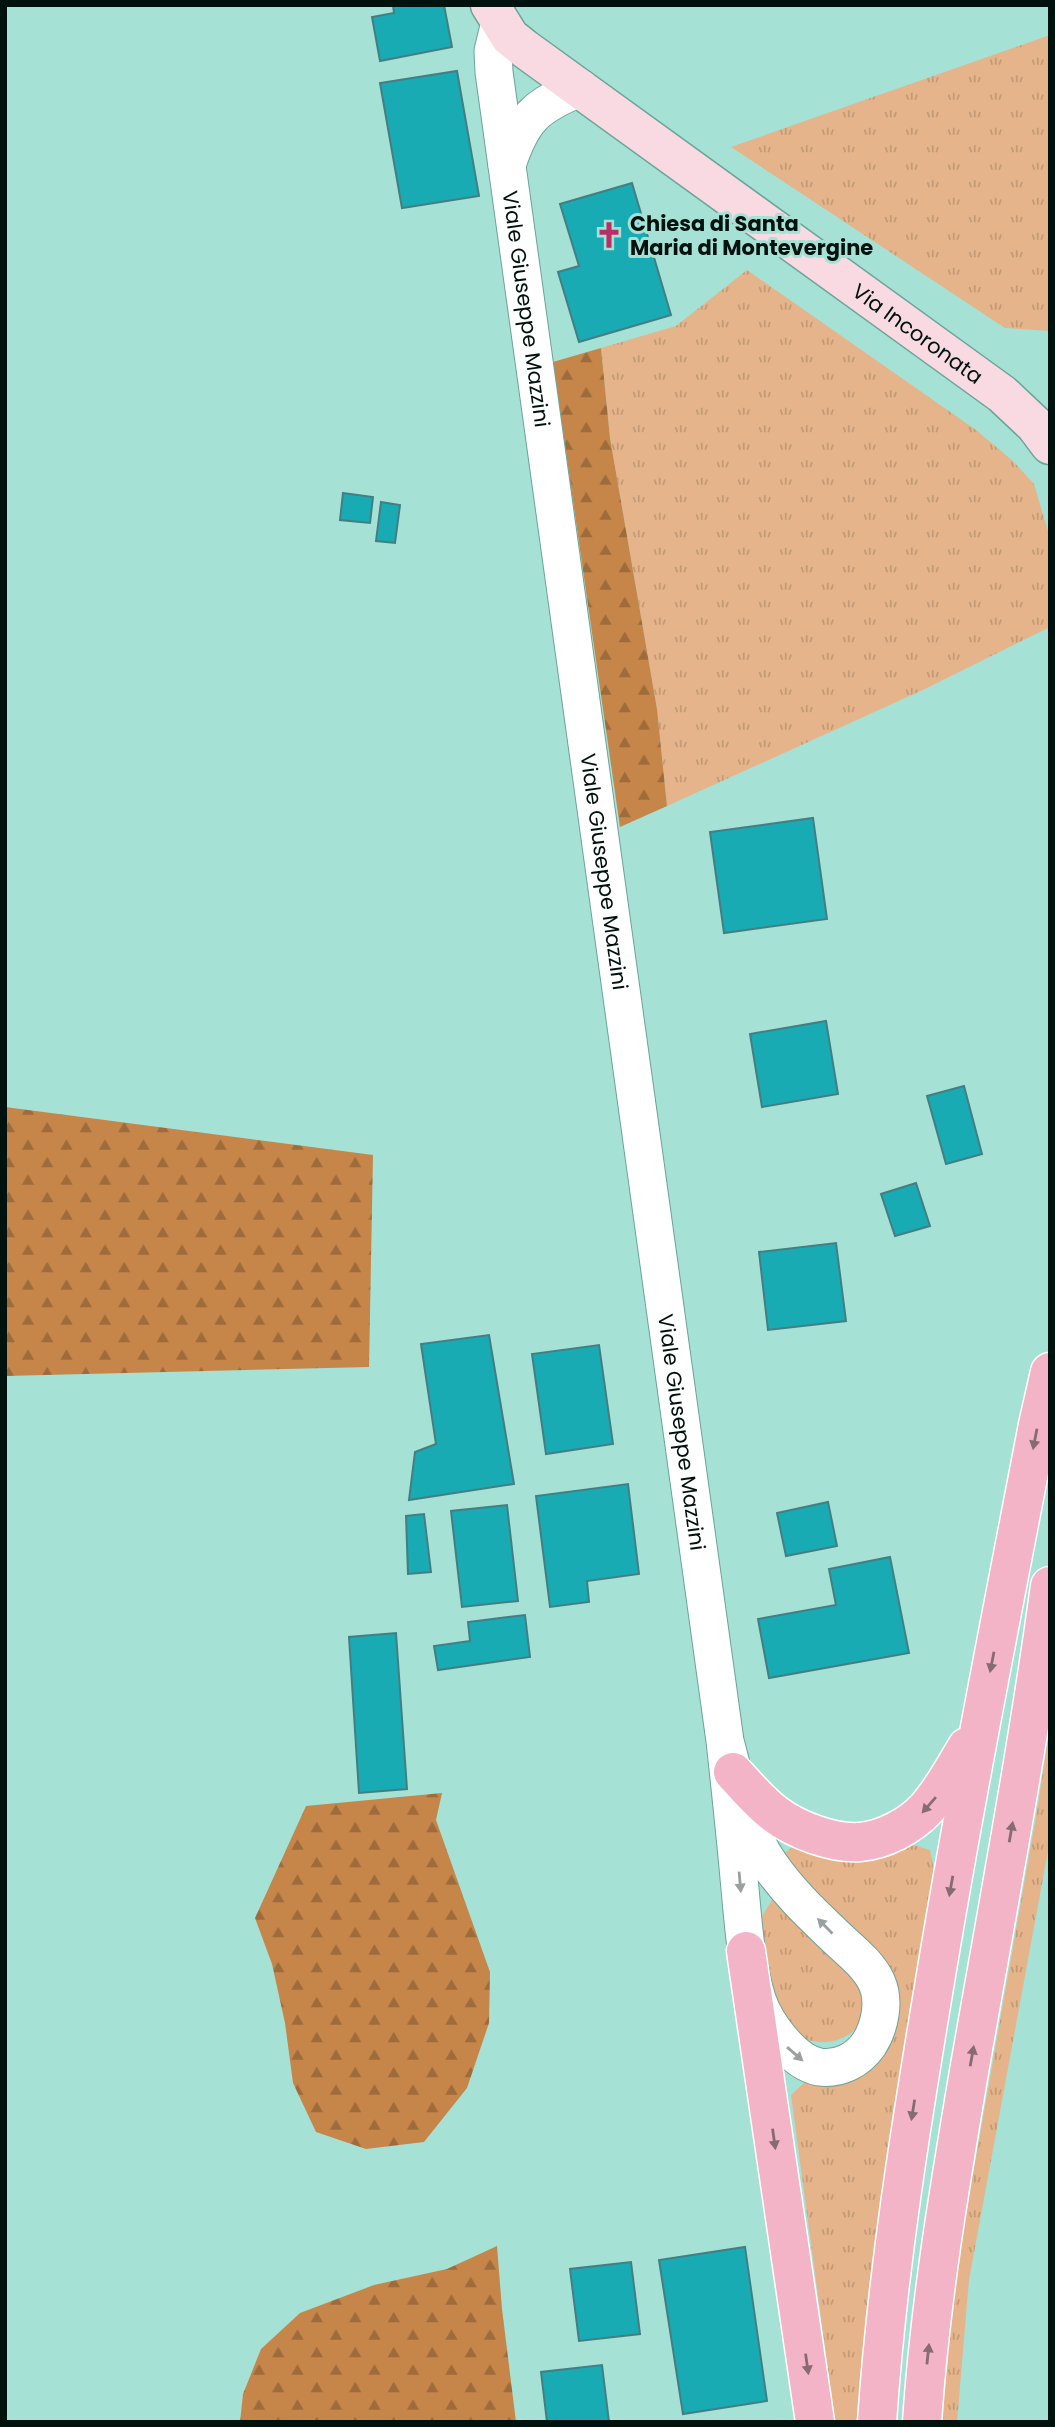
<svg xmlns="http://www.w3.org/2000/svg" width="1055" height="2427" font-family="Poppins,sans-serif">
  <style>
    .grass { fill: url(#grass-tufts) }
    .forest { fill: url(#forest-firs) }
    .building { fill: #19abb3; stroke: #447e82; stroke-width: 2 }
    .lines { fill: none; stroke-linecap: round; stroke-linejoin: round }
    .street-casing { stroke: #6ba399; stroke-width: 39 }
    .secondary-casing { stroke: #6ba399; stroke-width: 41 }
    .primary-casing { stroke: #fff; stroke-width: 41 }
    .street { stroke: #fff; stroke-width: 37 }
    .secondary { stroke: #f9dae3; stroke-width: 38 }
    .primary { stroke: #f4b4c8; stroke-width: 38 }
    .oneway { fill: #866b74 }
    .oneway2 { fill: #99a09f }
    .labels { text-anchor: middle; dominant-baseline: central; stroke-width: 6; stroke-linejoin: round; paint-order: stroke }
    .poi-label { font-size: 21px; font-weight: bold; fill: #00120e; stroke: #a6e1d5; text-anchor: start }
    .street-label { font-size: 21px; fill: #00120e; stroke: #a6e1d5 }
  </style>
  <defs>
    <pattern id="grass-tufts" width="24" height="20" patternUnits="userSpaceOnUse" patternTransform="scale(1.75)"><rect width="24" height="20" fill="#e5b48a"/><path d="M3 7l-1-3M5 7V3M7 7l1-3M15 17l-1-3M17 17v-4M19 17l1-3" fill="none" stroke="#c39a76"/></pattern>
    <pattern id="forest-firs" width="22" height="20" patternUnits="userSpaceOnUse" patternTransform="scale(1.75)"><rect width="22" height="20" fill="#c68549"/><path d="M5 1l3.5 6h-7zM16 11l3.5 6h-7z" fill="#9e6b3b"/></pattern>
  </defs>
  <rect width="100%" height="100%" fill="#a6e1d5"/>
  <g class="grass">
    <path d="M1050,35V331L1005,328L731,147Z"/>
    <path d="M747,270L976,430L1013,461L1034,484L1050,538V627L925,689L667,806L657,709L610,438L601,348L676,326Z"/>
    <path d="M1050,1725V1840L969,2280L957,2422H938L946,2328L1038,1805Z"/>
    <path d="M903,1842L930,1850L935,1876L874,2249L861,2422H835L791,2095L807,2080C862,2094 868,2063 895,2024L777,1854L788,1851L795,1844Z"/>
    <path d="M774,1897C797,1920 846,1960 860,1986C885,2032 816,2064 787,2024C768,1997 764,1957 756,1926Z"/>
  </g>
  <g class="forest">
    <path d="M601,348L610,438L657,709L667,806L620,827L553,362Z"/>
    <path d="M5,1107L373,1155L369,1367L5,1376Z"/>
    <path d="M442,1793L436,1820L490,1972L489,2023L467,2088L424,2142L366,2149L316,2132L293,2083L285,2023L272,1964L255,1918L306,1806Z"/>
    <path d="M497,2246L502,2309L516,2422H240L243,2394L261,2349L300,2313L374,2285L447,2269Z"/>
  </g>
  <g class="building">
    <path d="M393,5H444L452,47L380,61L372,17L394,13Z"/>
    <path d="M457,71L479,196L402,208L380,83Z"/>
    <path d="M632,183L671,315L579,342L558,272L579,266L560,204Z"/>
    <path d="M343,493L373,497L370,523L340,520Z"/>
    <path d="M381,502L400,505L395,543L376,541Z"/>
    <path d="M813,818L827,919L724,933L710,832Z"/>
    <path d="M826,1021L838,1094L762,1107L750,1034Z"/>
    <path d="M964,1086L982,1154L946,1164L927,1096Z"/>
    <path d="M916,1183L930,1226L895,1236L881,1194Z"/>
    <path d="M836,1243L846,1321L768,1330L759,1252Z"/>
    <path d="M489,1335L514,1484L409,1500L415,1452L436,1444L421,1344Z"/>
    <path d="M599,1345L613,1444L546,1454L532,1354Z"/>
    <path d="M628,1484L639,1574L587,1581L589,1602L550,1607L536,1496Z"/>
    <path d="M828,1502L837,1546L786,1556L777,1513Z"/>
    <path d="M507,1505L518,1601L462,1607L451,1511Z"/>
    <path d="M424,1514L431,1572L408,1574L406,1516Z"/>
    <path d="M890,1557L909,1653L769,1678L758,1619L836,1605L829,1569Z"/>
    <path d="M525,1615L530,1657L438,1670L434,1646L470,1641L468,1622Z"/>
    <path d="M396,1633L407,1789L359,1793L349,1637Z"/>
    <path d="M745,2247L767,2401L683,2414L659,2260Z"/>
    <path d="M631,2262L640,2334L579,2341L570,2269Z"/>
    <path d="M602,2365L609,2422H547L541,2372Z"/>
  </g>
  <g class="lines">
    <defs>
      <g id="street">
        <path id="s1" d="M500,22L493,51L494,72L725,1741C730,1787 735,1833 739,1878C743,1919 745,1960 757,1999C765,2024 793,2062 819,2067C839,2070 858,2060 869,2044C880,2027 885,2001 877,1983C869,1965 852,1952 838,1939C814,1916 789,1893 770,1865C745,1830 736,1782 725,1741"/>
        <path d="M507,165C522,119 535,106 580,88"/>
      </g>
      <g id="secondary">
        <path id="s2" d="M490,5L510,37L525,49L1002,394L1035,425L1050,445"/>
      </g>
      <g id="primary">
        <path d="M733,1772C747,1787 759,1802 775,1814C796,1830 833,1844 860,1842C884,1840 910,1826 926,1809C943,1790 954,1768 967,1747"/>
        <path d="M746,1951L815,2422"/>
        <path d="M877,2422C887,2275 910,2131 934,1987C965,1799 1002,1612 1038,1425L1050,1372"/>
        <path d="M922,2422C930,2302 950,2184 970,2066C998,1906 1028,1747 1050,1586"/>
      </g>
    </defs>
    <use href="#street" class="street-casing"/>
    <use href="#secondary" class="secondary-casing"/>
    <use href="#primary" class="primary-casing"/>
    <use href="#street" class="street"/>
    <use href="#secondary" class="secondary"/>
    <use href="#primary" class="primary"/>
  </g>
  <defs><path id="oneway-solid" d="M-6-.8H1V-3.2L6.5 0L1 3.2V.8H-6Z" transform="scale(1.75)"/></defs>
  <g class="oneway">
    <use href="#oneway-solid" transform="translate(1035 1439) rotate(101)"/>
    <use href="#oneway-solid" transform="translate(992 1662) rotate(101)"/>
    <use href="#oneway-solid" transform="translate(929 1805) rotate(131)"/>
    <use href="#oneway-solid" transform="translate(1011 1832) rotate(-80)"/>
    <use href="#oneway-solid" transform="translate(951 1886) rotate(100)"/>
    <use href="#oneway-solid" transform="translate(972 2056) rotate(-80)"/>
    <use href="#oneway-solid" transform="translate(913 2110) rotate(99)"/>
    <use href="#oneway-solid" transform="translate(774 2139) rotate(82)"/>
    <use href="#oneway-solid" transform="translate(928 2354) rotate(-84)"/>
    <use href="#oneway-solid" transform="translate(807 2364) rotate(82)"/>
  </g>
  <g class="oneway2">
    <use href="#oneway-solid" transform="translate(740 1882) rotate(85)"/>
    <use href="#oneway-solid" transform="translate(825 1926) rotate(-135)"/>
    <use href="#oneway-solid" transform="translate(795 2054) rotate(41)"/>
  </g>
  <defs>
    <symbol id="church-bare" viewBox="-9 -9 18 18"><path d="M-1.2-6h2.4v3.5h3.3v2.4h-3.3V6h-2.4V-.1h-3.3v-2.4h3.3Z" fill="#b92e66" stroke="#a6e1d5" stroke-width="2.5" paint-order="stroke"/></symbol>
  </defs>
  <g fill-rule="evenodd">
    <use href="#church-bare" x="590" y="216" width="38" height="38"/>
  </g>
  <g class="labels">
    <g class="poi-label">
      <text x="630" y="223">Chiesa di Santa<tspan x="630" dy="24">Maria di Montevergine</tspan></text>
    </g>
    <g class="street-label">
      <text stroke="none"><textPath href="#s1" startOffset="290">Viale Giuseppe Mazzini</textPath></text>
      <text stroke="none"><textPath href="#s2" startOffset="542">Via Incoronata</textPath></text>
      <text stroke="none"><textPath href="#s1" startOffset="858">Viale Giuseppe Mazzini</textPath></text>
      <text stroke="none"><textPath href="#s1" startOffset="1424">Viale Giuseppe Mazzini</textPath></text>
    </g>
  </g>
  <rect width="1055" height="2427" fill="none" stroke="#00120e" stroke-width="14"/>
</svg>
